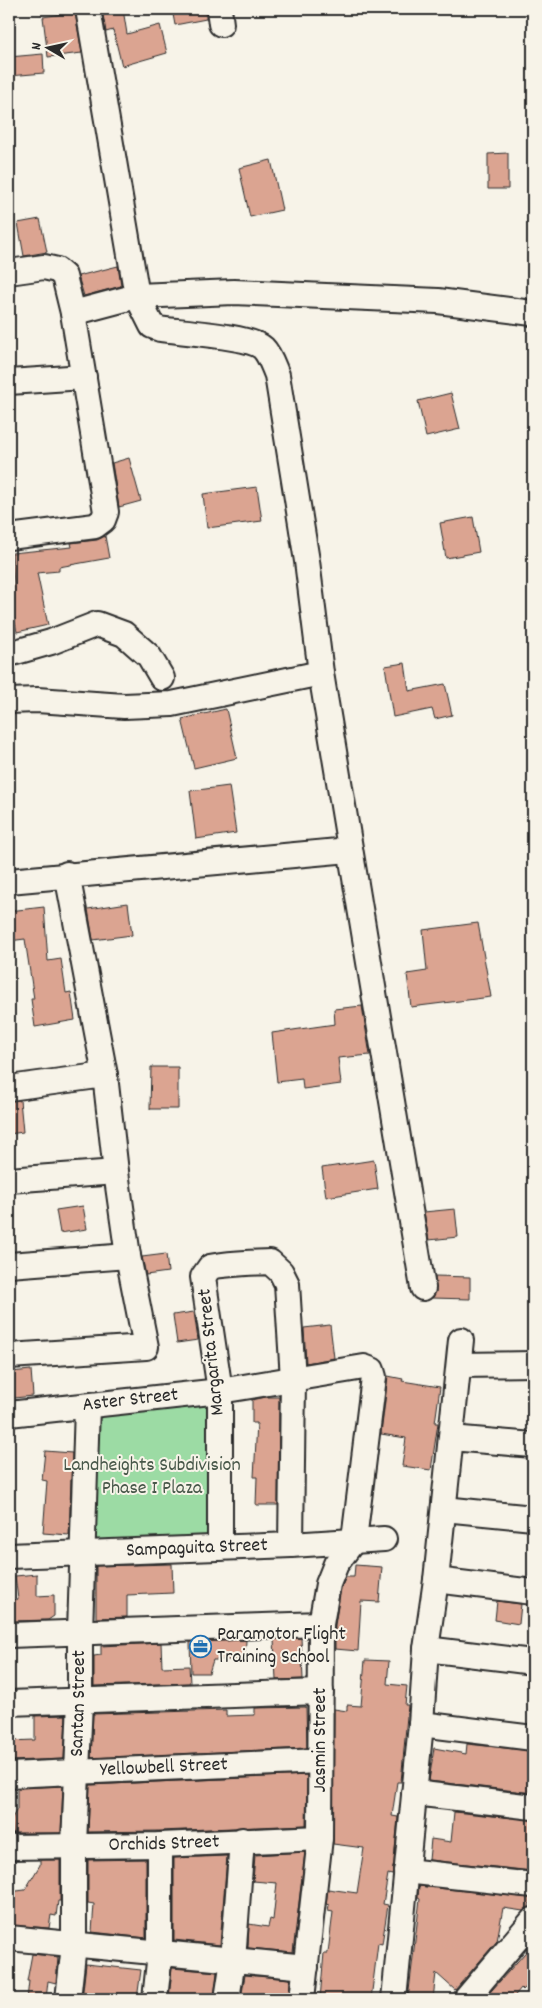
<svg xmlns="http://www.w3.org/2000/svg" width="542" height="2008" font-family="Dekko,sans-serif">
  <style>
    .park { fill: #9cdba4; stroke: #648368 }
    .water { fill: url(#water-rules); stroke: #5e8a98 }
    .building { fill: #dba491; stroke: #2b2b2b }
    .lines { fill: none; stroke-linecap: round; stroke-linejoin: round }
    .minor-casing { stroke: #2b2b2b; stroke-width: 28 }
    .minor { stroke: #f7f3e8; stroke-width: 24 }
    .labels { text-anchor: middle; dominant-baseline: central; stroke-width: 4; stroke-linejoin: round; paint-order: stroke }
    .street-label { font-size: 20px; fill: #2b2b2b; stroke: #f7f3e8 }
    .park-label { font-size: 20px; fill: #475749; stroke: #f7f3e8 }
    .poi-label { font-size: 20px; fill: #2b2b2b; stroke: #f7f3e8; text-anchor: start }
  </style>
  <defs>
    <pattern id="water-rules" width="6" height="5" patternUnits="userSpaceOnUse" patternTransform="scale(1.25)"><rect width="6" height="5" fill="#80c9e1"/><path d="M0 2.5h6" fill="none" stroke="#69a3b7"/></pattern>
  </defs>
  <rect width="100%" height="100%" fill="#f7f3e8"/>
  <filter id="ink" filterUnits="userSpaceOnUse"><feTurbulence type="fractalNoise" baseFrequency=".02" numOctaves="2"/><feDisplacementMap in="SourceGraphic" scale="10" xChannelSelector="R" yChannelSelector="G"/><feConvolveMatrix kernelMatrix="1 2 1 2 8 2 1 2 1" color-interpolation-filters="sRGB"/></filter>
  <g filter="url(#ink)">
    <path class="park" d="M209,1403L212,1540L93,1545L95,1415Z"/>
    <path class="water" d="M533,466V539L530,483Z"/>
    <g class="building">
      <path d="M102,9H123L127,34L160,25L167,53L122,66L113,30L106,32Z"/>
      <path d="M172,9H206V19L175,25Z"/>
      <path d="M75,12L82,53L48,57L43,17Z"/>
      <path d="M43,54L44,73L9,76V57Z"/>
      <path d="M508,153V189H488V154Z"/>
      <path d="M271,160L282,210L250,217L239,168Z"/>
      <path d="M40,219L47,252L24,256L18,223Z"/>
      <path d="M118,266L121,286L84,296L78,276Z"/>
      <path d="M451,393L460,429L426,437L418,401Z"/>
      <path d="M129,458L141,501L119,507L112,463Z"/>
      <path d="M257,487L262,521L207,528L203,494Z"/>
      <path d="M473,517L479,552L446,558L440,523Z"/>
      <path d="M105,536L109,558L59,567V571L37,573L48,625L17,632L9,593V587L14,585L12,553L72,547L71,543L97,540Z"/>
      <path d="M405,663L409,691L445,684L452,715L435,719L432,709L393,717L385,666Z"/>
      <path d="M226,709L237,758L194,768L182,719Z"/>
      <path d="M229,786L236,833L196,839L190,791Z"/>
      <path d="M128,903L132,935L93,940L88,909Z"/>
      <path d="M44,907L48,961L61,959L66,993L71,992L75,1020L35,1027L31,999H34L25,939L9,941V911Z"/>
      <path d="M478,923L491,997L411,1007L407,974L427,971L423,930Z"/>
      <path d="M362,1006L370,1055L338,1058L341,1084L303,1089L302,1079L277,1082L272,1033L335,1024L334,1009Z"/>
      <path d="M151,1067H178V1109H150Z"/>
      <path d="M20,1100L23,1132L9,1134V1101Z"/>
      <path d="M374,1160L378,1189L326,1197L322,1168Z"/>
      <path d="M83,1206L87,1229L60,1233L56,1210Z"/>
      <path d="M455,1209L458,1237L429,1240L424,1212Z"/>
      <path d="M166,1254L168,1272L146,1275L142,1257Z"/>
      <path d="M435,1276L470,1277V1299L432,1298L436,1292Z"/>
      <path d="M194,1312L198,1340L177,1343L173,1315Z"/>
      <path d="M330,1325L334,1358L306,1363L304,1328Z"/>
      <path d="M31,1370L33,1396L14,1398L11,1372Z"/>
      <path d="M388,1376L403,1379L402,1381L440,1387L435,1423H438L431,1470L402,1466L406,1438L381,1434Z"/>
      <path d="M266,1397H279L278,1505H256L257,1477H254L257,1423H252V1400Z"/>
      <path d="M45,1451L72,1453L69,1535L43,1533L47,1481L42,1480Z"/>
      <path d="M172,1564L173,1593L127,1595V1617L96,1618V1566Z"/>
      <path d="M355,1565L382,1567L379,1602L361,1601L358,1651L335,1649V1625L341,1588L346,1577H354Z"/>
      <path d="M37,1574V1596L54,1595V1616L48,1620L12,1621L11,1600L18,1599L15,1576Z"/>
      <path d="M497,1601L521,1604L519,1624L495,1620Z"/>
      <path d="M301,1638L303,1679L276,1680L274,1639Z"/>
      <path d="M246,1640L245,1660H213L209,1673H191L190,1642Z"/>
      <path d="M161,1643L162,1667L189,1666L190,1683L94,1686V1656L101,1655V1646Z"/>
      <path d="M365,1660L389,1661L387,1684L407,1686L405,1705H408L401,1782H397L392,1816L398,1817L393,1872L392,1875L388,1874L383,1904L388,1905L382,1944L378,1943L371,1999H320L324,1953H328L333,1912L328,1911L329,1905L326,1904L328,1889L357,1893L364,1848L333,1844L334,1709L347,1711V1705L361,1706Z"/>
      <path d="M306,1707L307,1748L91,1758L93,1714L226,1710V1716L255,1715V1708Z"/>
      <path d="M66,1715L64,1759L9,1761V1741L35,1740V1716Z"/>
      <path d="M467,1744L533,1751V1793L429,1781L434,1748L466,1754Z"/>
      <path d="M307,1775L306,1825L160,1831L88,1832L90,1785Z"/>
      <path d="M63,1786L61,1833H13L11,1820L17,1809V1788Z"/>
      <path d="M454,1812L533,1820V1871L429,1860L431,1839L451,1842Z"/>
      <path d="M305,1852L293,1952L248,1948L249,1924L268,1927L270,1919L273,1920L277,1883L253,1881L255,1855Z"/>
      <path d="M227,1856L220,1945L174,1940V1858Z"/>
      <path d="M146,1859V1938L92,1932L94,1904L88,1903V1860Z"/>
      <path d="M40,1860H60V1901H58L56,1916L51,1915L49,1928L9,1925V1892L25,1890L40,1865Z"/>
      <path d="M419,1886L530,1898L529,1907L523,1911L503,1908L497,1941L455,1990L436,1973L433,1999H408L420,1899L418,1898Z"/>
      <path d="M533,1944V1980L523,1990L521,1988L512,1999H484Z"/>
      <path d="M32,1954L58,1957L56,1983L48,1981L46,1999H27L29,1981H27Z"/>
      <path d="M86,1964L141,1970L137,1999H82Z"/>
      <path d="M172,1968L217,1972L214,1999H169Z"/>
      <path d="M245,1975L290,1979L289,1999H241Z"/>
    </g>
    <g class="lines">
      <defs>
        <g id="minor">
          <path d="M88,9L137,296L152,326L160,329C180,332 250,336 263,348C270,355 273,366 277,375L307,561L321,673L423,1288"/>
          <path d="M219,9L221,24"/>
          <path d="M9,272L44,267L57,270L64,276L73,313L106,512L103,520L95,526L9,537"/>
          <path d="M73,313L137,296L234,292L438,301L532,313"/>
          <path d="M9,382L84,377"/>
          <path d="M9,654L51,642L97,624L124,634L149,656L162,678"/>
          <path d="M9,701L37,700L124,706L172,704L321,673"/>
          <path d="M9,881L349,850"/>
          <path d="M9,1088L105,1075"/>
          <path d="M9,1180L116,1172"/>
          <path d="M9,1265L128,1256"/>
          <path d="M9,1356L146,1347L128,1256L116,1172L105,1075L67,874"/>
          <path d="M459,1365L533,1364"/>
          <path id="s1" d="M9,1414L220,1391L364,1367L372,1370L374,1377L354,1540L336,1564L328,1584L321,1624L320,1838L302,1999"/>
          <path d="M451,1438L533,1445"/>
          <path d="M444,1509L533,1518"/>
          <path d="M220,1548V1391L203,1277L210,1267C229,1263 250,1263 270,1262L281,1272L287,1284L293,1379L291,1545"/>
          <path id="s2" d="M9,1556L291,1545L384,1539"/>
          <path d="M436,1580L533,1592"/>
          <path d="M9,1635L321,1624"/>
          <path d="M426,1649L533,1662"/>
          <path d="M9,1703L321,1692"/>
          <path d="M421,1724L533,1738"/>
          <path id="s3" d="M9,1775L320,1761"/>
          <path d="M414,1793L533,1807"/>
          <path id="s4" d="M9,1847L160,1845L320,1838"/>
          <path d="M406,1871L533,1885"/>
          <path d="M9,1938L306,1967"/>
          <path id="s5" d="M68,1999L74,1945V1845L80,1700V1632L87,1406"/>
          <path d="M155,1999L160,1953V1845"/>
          <path d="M227,1999L233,1960L242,1840"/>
          <path d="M394,1999L421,1724L426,1649L436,1580L461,1340"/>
          <path d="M466,1999L533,1920"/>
        </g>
      </defs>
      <use href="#minor" class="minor-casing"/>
      <use href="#minor" class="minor"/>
    </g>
  </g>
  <defs>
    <symbol id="office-ring" viewBox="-11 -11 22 22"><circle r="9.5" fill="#f7f3e8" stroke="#1f6fb2" stroke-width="1.5"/><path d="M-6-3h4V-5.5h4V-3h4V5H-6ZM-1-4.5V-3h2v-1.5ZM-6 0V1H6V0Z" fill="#1f6fb2"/></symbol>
  </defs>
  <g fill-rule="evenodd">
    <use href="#office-ring" x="188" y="1634" width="25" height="25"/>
  </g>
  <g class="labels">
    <g class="street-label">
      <text transform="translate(212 1352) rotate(-96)">Margarita Street</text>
      <text stroke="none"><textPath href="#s1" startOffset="122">Aster Street</textPath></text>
      <text stroke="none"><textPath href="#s2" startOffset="188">Sampaguita Street</textPath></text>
      <text stroke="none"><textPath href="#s5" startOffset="296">Santan Street</textPath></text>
      <text transform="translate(321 1740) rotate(-90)">Jasmin Street</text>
      <text stroke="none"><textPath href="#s3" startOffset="155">Yellowbell Street</textPath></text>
      <text stroke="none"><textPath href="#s4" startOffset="155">Orchids Street</textPath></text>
    </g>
    <g class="park-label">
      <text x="152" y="1466">Landheights Subdivision<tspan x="152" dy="23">Phase I Plaza</tspan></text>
    </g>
    <g class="poi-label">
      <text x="217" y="1635">Paramotor Flight<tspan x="217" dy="23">Training School</tspan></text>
    </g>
  </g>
  <rect width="542" height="2008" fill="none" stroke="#f7f3e8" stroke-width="30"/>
  <rect x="15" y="15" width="512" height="1978" fill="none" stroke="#2b2b2b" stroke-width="2" filter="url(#ink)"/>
  <g transform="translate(48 48) rotate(279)" stroke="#f7f3e8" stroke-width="4" paint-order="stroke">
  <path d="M0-4L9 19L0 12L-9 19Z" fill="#2b2b2b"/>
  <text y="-8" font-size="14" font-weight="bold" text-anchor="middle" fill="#2b2b2b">N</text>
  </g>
</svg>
